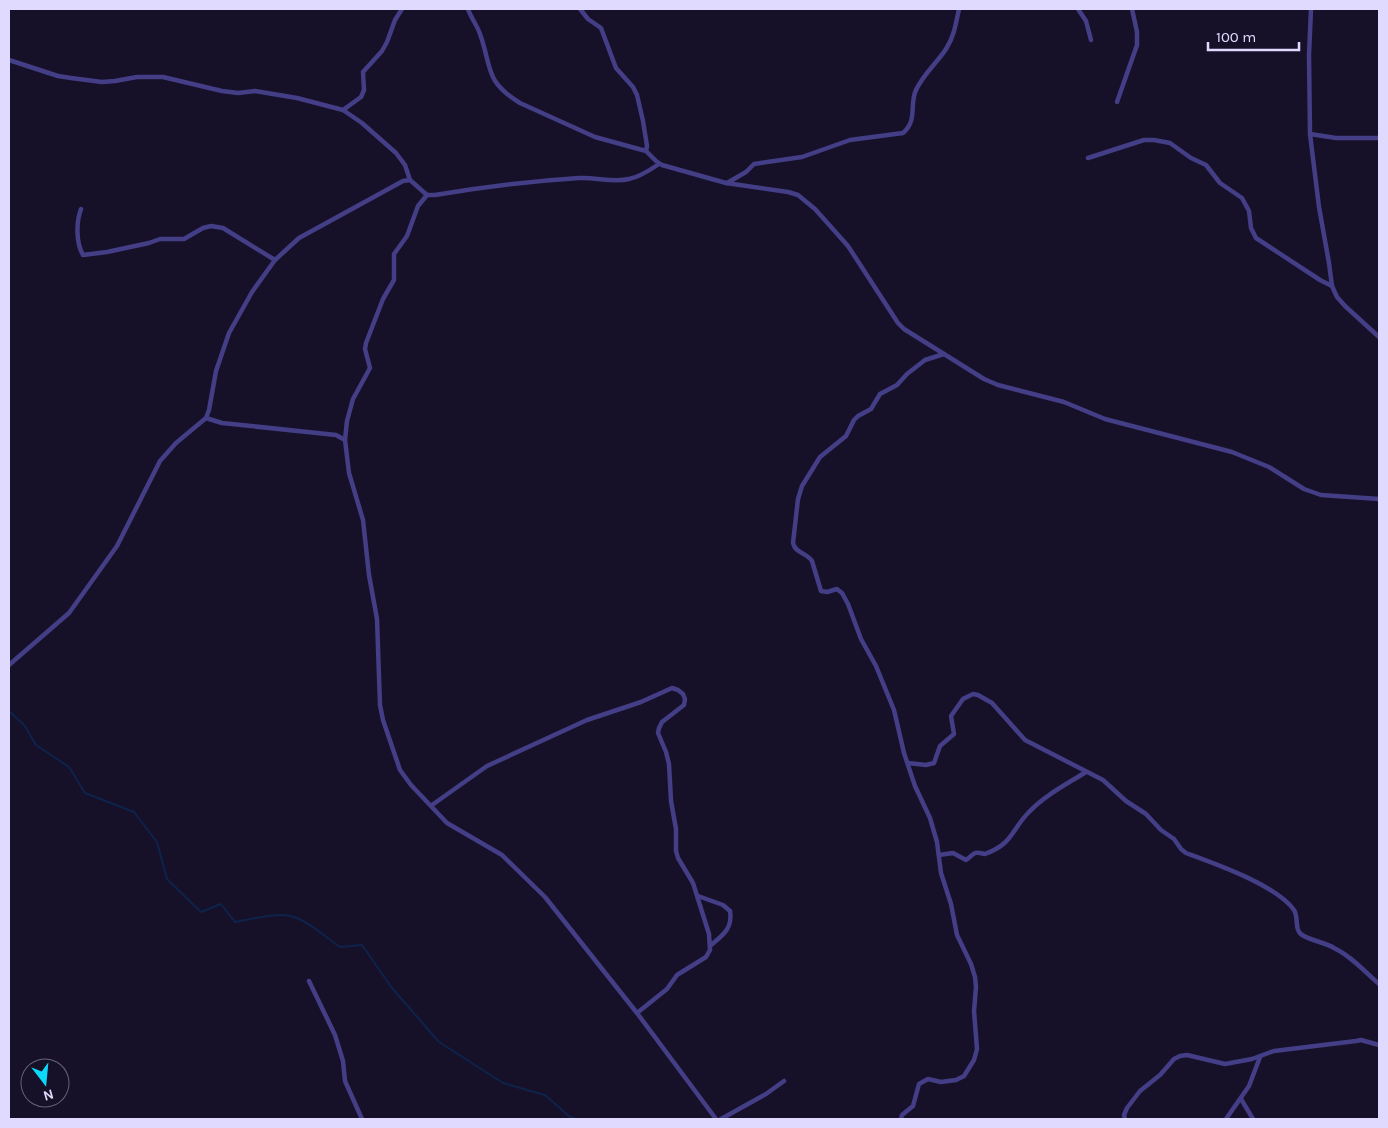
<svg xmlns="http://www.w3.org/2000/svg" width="1388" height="1128" font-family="Karla,sans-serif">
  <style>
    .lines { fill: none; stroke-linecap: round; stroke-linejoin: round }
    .stream { stroke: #0e234b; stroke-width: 2 }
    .street { stroke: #433e86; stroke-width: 4.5 }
  </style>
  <rect width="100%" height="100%" fill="#161129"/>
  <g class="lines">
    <path class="stream" d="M9,711L25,726L36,745L69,767L85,793L134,812L157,842L167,879L201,912L221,904L235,922C248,920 277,912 290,916C308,920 325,937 340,947L362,945L392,988L439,1042L503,1083L545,1095L570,1117L577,1119"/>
    <g class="street">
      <path d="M468,9C471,18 477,25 480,34C492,67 484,81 520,103L595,137L646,151L656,161L662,165L726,183L788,192L798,195L815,209L848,246L898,323L904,329L984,379L998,385L1064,402L1105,419L1232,452L1269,467L1304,489L1321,495L1379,499"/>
      <path d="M580,9L588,19L601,28L616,68L633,87L637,95L643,121L647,146L646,151"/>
      <path d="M1078,9L1086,21L1091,40"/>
      <path d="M1311,9L1309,55L1310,134L1319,207L1329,263L1332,286L1337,297L1345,306L1379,337"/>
      <path d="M9,60L58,76L71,78L102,82L115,81L137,77H163L222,91L238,93L255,91L297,98L343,110L362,123L396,153L405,165L410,180"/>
      <path d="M1117,102L1137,45V32L1132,9"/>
      <path d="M343,110L361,97L364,90L363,72L382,51L387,42L395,20L402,9"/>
      <path d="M1310,134L1336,138H1379"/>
      <path d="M1088,158L1144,140H1154L1170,143L1191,158L1206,165L1220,183L1242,198L1249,211L1251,228L1256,238L1320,280L1332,286"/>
      <path d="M659,164C650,170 640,177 629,179C613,183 596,177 579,178C531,181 483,187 435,195H427L418,206L407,236L394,254V280L383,299L366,343L365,349L370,368L353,399L347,421L345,440L349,473L363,520L369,575L377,619L380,705L383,720L400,770L411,785L447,823L502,855L545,897L637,1013L716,1119"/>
      <path d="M727,183L746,172L754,164L802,157L850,140L903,133C918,120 909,105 916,90C924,73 937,63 946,49C954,37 956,23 959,9"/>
      <path d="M81,209C76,222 76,243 83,255L107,252L149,243L160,239H184L203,228L211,226L223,228L275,260"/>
      <path d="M206,418L222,423L336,435L345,440"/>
      <path d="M9,665L69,613L117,546L160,461L176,443L206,418L209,410L216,371L229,333L252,292L275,260L299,238L403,181L410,180L427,195"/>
      <path d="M908,763L926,765L934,763L940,746L954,734L951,716L963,699L973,694L978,695L992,703L1025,740L1103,780L1126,801L1146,814L1161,830L1174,839L1181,849L1186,853C1216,864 1276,885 1294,910C1299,918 1294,930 1302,935C1312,941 1324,942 1334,948C1351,956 1365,972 1379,984"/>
      <path d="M432,805L487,766L587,720L641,702L672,688L678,690L683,694L685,699L684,705L662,722L659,728L658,733L666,752L669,764L671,801L676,829V851L678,858L693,883L709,934L710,950L706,957L677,975L667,989L637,1013"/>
      <path d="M939,855L953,853L966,860C976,853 972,851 985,854C1014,843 1011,830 1029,812C1045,795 1067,784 1086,772"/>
      <path d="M698,896L723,905L730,911C733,928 723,935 711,945"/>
      <path d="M309,981L335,1035L343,1061L345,1081L362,1119"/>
      <path d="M1241,1099L1253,1119"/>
      <path d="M721,1119L766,1094L784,1081"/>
      <path d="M901,1119L902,1115L913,1106L919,1084L928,1079L941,1082L956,1080L964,1076L974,1060L977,1049L974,1011L976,987L975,977L971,964L957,935L951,904L941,873L937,842L930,818L915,786L904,753L894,710L876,666L861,639L848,604L842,593L837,589L827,592L821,591L812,561C807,553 795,553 793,543L798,499L802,486L820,457L846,436L854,420L858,416L871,409L880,394L897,385L907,374L925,360L944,354"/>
      <path d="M1125,1119L1124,1115L1127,1108L1140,1091L1160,1075L1174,1059L1180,1056L1187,1055L1225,1064L1252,1059L1274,1051L1356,1041L1361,1040L1379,1045"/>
      <path d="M1226,1119L1249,1086L1260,1057"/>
    </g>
  </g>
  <rect width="1388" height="1128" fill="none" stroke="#e0dafe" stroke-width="20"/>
  <g transform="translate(45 1083) rotate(164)"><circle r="24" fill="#161129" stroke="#67617e"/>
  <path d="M0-4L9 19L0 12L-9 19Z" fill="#0cd8f8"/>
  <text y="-8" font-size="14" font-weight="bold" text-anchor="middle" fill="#e0dafe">N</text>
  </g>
  <path d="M1208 42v8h91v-8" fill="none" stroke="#e0dafe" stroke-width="2.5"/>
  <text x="1216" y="42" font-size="15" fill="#e0dafe" stroke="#161129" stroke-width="4" paint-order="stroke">100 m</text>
</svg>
